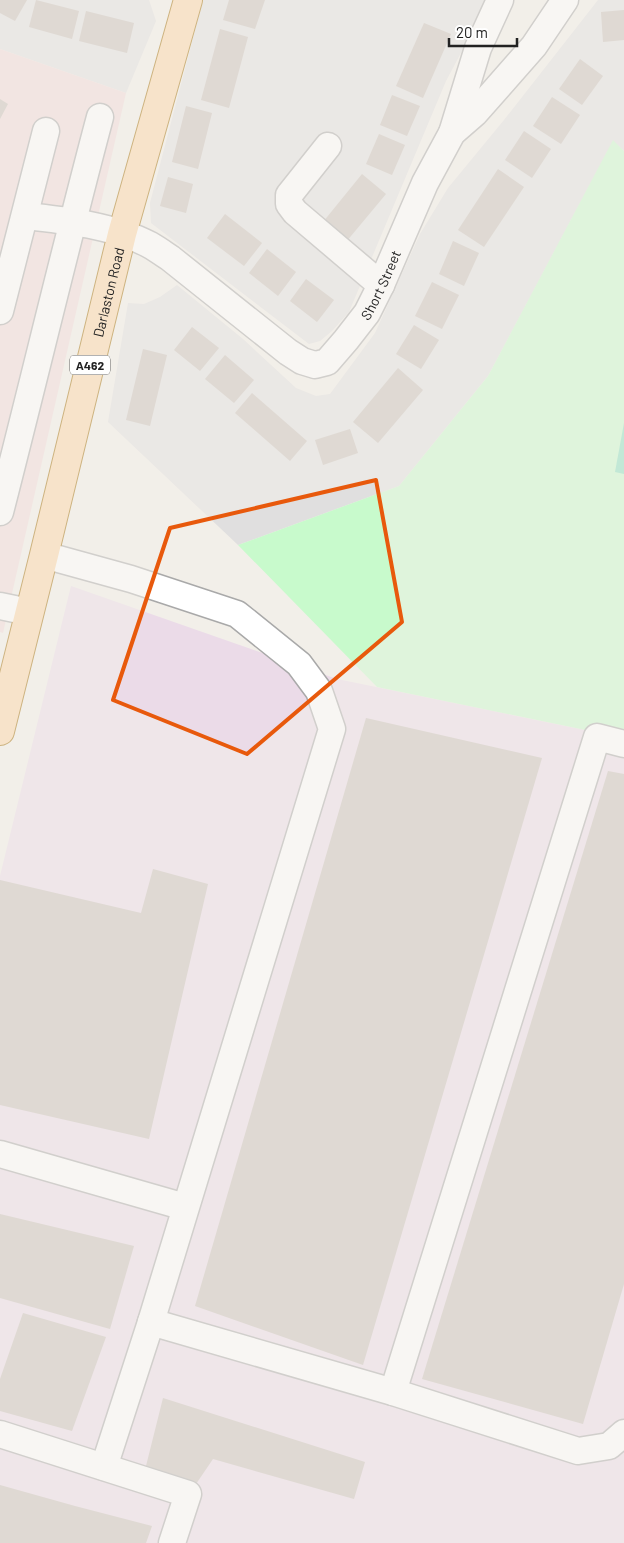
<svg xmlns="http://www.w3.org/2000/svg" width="624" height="1543" font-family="Barlow,sans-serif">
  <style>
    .residential { fill: #e0dfdf }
    .commercial { fill: #f2dad9 }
    .industrial { fill: #ebdbe8 }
    .park { fill: #c8facc }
    .pitch { fill: #88e0be }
    .building { fill: #c7bfb8 }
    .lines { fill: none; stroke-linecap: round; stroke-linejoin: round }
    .minor-casing { stroke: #a9a9a9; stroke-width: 29 }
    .major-casing { stroke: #a06b00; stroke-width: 30 }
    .minor { stroke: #fff; stroke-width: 26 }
    .major { stroke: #fcd6a4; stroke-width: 28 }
    .marked { fill: none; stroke: #e8590c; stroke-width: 4; stroke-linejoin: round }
    .labels { text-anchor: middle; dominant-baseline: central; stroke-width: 4.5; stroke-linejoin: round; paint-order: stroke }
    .shield { fill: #fff; stroke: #646464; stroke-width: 1 }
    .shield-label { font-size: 12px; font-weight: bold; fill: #222 }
    .street-label { font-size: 14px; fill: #222; stroke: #fff }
  </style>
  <rect width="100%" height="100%" fill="#f2efe9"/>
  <g class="residential">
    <path d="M0,0H149L156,21L126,93L0,49Z"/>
    <path d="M203,0H489L446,81L349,312L332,331L320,341L309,344L151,223L150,203Z"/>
    <path d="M598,0H624V151L613,141L488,376L399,486L238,545L108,422L128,303L144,304L160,297L177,285L243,339L296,388L316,396L330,394L375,333L420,234L448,188L504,120Z"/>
  </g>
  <path class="commercial" d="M0,49L126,93L3,633L0,632Z"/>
  <path class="industrial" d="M71,586L337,679L624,738V1543H0V876Z"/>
  <path class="park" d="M613,140L624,151V738L377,687L238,545L399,486L488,376Z"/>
  <path class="pitch" d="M624,423V474L615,472Z"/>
  <g class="building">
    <path d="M0,0H27L15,21L0,13Z"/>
    <path d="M36,0L79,11L72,39L29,27Z"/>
    <path d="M229,0H265L255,29L223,20Z"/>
    <path d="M624,10V40L603,42L601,12Z"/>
    <path d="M86,11L134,23L127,53L79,41Z"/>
    <path d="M424,23L451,34L423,98L396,86Z"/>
    <path d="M220,29L248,37L229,108L201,100Z"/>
    <path d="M580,59L603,76L582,105L559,89Z"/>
    <path d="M392,95L420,106L407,136L380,125Z"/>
    <path d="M552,97L580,115L561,144L533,126Z"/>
    <path d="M0,99L8,104L0,119Z"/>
    <path d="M186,106L212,113L198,169L172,162Z"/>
    <path d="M524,131L551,149L532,178L505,160Z"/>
    <path d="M379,134L405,145L392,175L366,164Z"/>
    <path d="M498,169L524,187L484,247L458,230Z"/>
    <path d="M362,174L386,194L346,242L323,222Z"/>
    <path d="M168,177L193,184L186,213L160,206Z"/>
    <path d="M225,214L262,243L244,266L207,238Z"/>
    <path d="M453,241L479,253L464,286L439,274Z"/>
    <path d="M267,249L296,272L278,296L249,273Z"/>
    <path d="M306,279L334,300L317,322L290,301Z"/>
    <path d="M432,282L459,295L442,329L415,316Z"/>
    <path d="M414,325L439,340L421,369L396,354Z"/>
    <path d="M192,327L219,348L200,371L174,350Z"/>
    <path d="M143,349L167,355L150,426L126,420Z"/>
    <path d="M225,355L254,380L234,403L205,379Z"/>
    <path d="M398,368L423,390L378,443L353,422Z"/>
    <path d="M252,393L307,441L290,461L235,413Z"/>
    <path d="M350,429L358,453L323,465L315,440Z"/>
    <path d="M366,718L542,758L363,1365L195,1306Z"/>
    <path d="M608,771L624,774V1284L583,1424L422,1379Z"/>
    <path d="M153,869L208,884L149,1139L0,1105V880L141,913Z"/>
    <path d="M0,1214L134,1246L110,1329L0,1298Z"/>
    <path d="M23,1313L106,1337L72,1431L0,1411V1379Z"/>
    <path d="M163,1398L365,1462L354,1499L213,1459L196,1484L144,1474Z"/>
    <path d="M0,1485L75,1506L152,1526L146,1543H0Z"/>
  </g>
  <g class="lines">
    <defs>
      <g id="minor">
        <path d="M452,133L478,48L500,0"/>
        <path d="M328,146L293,190L289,195V204L295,212L381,285"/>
        <path id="s1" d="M25,216C65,220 115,226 150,245C157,249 164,254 170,258L288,352L302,361L315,365L327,362L346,340L367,313L381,285L425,183L452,133L475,113L534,46L565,0"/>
        <path d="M0,311L46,131"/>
        <path d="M0,512C34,380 65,248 100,117"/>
        <path d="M44,555L131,579L237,614L299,664L319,691L332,729L151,1322L104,1467"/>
        <path d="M0,606L29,612"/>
        <path d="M0,1154L185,1207"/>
        <path d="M151,1322L393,1392L578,1451L609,1446L624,1433"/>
        <path d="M393,1392L597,737L624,744"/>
        <path d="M0,1434L188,1494L172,1543"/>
      </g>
      <g id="major">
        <path id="s2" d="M0,731L44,555L122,234L188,0"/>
      </g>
    </defs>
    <use href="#minor" class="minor-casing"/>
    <use href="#major" class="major-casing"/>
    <use href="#minor" class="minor"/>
    <use href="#major" class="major"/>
  </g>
  <path d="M0 0H624V1543H0ZM376,480L402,622L247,754L113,700L170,528Z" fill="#f2efe9" fill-opacity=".55" fill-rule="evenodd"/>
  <path class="marked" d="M376,480L402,622L247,754L113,700L170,528Z"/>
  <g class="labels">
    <rect class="shield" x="70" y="355.5" width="40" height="19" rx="4"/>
    <g class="shield-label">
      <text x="90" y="365">A462</text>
    </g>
    <g class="street-label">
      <text stroke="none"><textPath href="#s1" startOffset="441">Short Street</textPath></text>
      <text stroke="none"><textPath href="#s2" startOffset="452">Darlaston Road</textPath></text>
    </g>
  </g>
  <path d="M449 38v8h68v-8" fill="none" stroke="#222222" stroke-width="2.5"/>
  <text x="456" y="38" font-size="15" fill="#222222" stroke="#ffffff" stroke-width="4" paint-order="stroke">20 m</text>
</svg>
